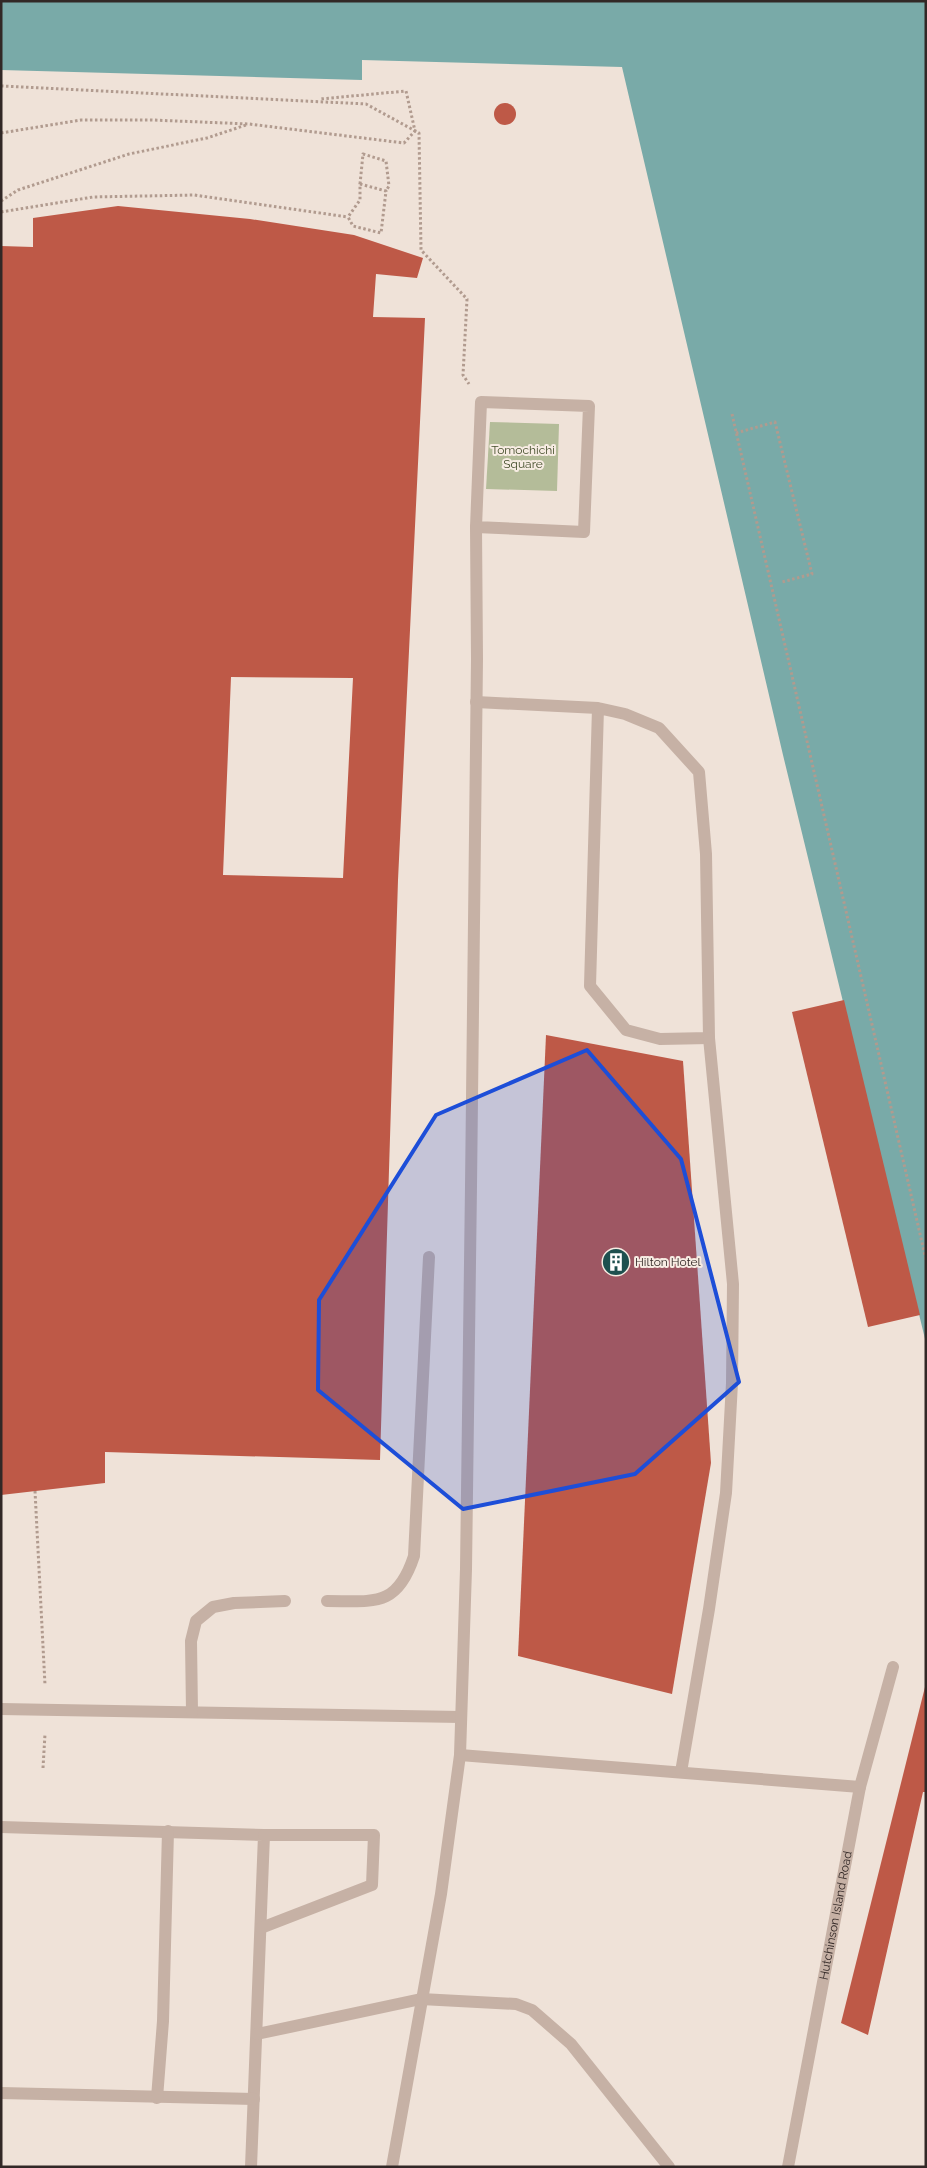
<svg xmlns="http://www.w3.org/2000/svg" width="927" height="2168" font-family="Raleway,sans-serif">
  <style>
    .green { fill: #b4bc99 }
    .water { fill: #79aaa8 }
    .building { fill: #be5947; fill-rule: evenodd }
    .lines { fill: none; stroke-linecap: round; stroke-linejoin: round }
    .path { stroke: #b19b8f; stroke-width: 3; stroke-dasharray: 2.5 2.5; stroke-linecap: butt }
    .lane { stroke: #c6b1a5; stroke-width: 12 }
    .street { stroke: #c6b1a5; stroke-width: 12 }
    .marked { fill: #1d4ed8; fill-opacity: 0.2; stroke: #1d4ed8; stroke-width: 4; stroke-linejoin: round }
    .labels { text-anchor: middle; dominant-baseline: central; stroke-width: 4; stroke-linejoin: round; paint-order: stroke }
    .park-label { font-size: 12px; fill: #444e2b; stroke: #f7ece3 }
    .poi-label { font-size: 12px; fill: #322826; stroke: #f7ece3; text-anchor: start }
    .street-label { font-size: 12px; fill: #322826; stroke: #f7ece3 }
  </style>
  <rect width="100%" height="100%" fill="#efe2d8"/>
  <path class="green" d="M490,422L559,424L557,491L486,489Z"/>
  <path class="water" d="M1,1H926V1343L783,755L622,67L362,60V80L1,70Z"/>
  <g class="building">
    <circle cx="505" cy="114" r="11"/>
    <path d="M118,206L250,219L354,235L423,258L417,278L376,274L373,317L425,318L398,880L380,1460L105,1452V1483L1,1495V246L33,247V218ZM231,677L353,678L343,878L223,875Z"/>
    <path d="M844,1000L920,1315L868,1327L792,1012Z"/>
    <path d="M546,1035L683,1061L711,1463L672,1694L518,1656Z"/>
    <path d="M925,1687L926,1792H923L868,2035L841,2023Z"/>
  </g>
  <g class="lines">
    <g class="path">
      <path d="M1,86L366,104L419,133L421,250L467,299L463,375L469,384"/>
      <path d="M1,133L81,120H152L249,124L404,143L415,131L406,91L320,99"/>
      <path d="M360,184L386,191L381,233L353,226L348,217L360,200Z"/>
      <path d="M360,184L363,154L386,161L389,186L386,191"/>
      <path d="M1,201L18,190L129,154L207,138L246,125"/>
      <path d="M1,212L93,197L194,195L348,217"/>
      <path d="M732,414L926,1260"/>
      <path d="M736,433L775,422L812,574L782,582"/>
      <path d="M35,1491L45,1685"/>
      <path d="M43,1768L45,1734"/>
    </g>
    <g class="lane">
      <path d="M481,402L589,406L584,532L476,527Z"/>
      <path d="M476,702L598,708L625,714L659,728L699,772L706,854L709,1038L660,1039L626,1030L590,986L598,708"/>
      <path d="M327,1601C374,1601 397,1608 414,1556L429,1257"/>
      <path d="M1,1709L461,1717"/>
      <path d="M192,1712L191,1641L196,1621L213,1607L234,1603L285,1601"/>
      <path d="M460,1755L860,1787"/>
      <path d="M681,1772L709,1609L726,1493L732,1383L733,1284L709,1038"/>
      <path d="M1,1827L264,1835L251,2167"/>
      <path d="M261,1928L372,1885L374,1835H264"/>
      <path d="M257,2034L421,1999L516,2004L532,2010L571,2044L669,2167"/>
      <path d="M1,2093L254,2099"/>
      <path d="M157,2098L163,2021L168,1831"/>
      <path d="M392,2167L441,1894L460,1755L466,1569L471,1186L477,659L476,527"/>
    </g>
    <path class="street" id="s1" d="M788,2167L860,1787L893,1667"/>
  </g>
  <path class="marked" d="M587,1050L681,1159L739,1382L635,1474L463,1509L318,1390L319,1300L436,1115Z"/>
  <defs>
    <symbol id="building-disc" viewBox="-11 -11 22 22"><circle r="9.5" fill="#1e504f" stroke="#f7ece3"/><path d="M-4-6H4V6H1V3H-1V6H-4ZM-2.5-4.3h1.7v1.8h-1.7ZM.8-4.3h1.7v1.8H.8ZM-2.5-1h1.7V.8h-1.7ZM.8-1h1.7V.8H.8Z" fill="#fff"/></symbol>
  </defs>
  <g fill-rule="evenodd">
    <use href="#building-disc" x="600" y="1246" width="32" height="32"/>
  </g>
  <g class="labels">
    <g class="park-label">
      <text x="523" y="450">Tomochichi<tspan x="523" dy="14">Square</tspan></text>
    </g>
    <g class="poi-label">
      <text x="635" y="1262">Hilton Hotel</text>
    </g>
    <g class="street-label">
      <text stroke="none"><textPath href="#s1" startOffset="256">Hutchinson Island Road</textPath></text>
    </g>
  </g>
  <rect width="927" height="2168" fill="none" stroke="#322826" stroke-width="5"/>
</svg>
